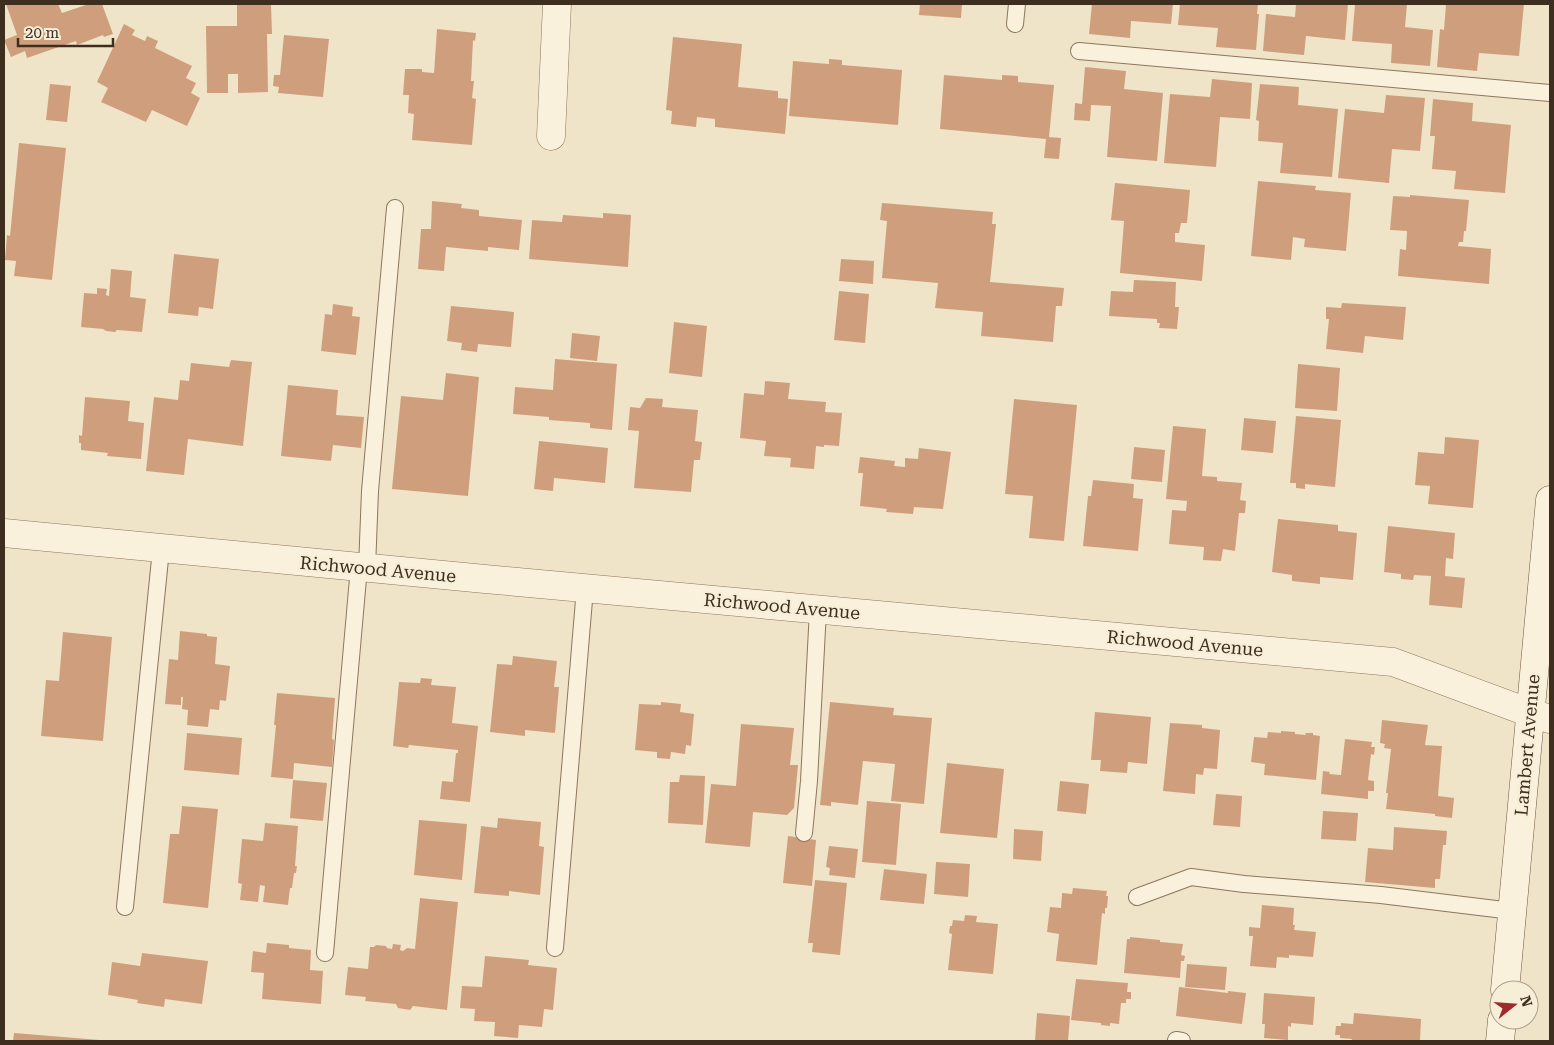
<svg xmlns="http://www.w3.org/2000/svg" width="1554" height="1045" font-family="'Roboto Serif',serif">
  <style>
    .building { fill: #cf9f7d }
    .lines { fill: none; stroke-linecap: round; stroke-linejoin: round }
    .lane-casing { stroke: #8d765c; stroke-width: 18 }
    .street-casing { stroke: #8d765c; stroke-width: 29 }
    .secondary-casing { stroke: #6f573f; stroke-width: 29 }
    .lane { stroke: #faf1dc; stroke-width: 16 }
    .street { stroke: #faf1dc; stroke-width: 28 }
    .secondary { stroke: #faf1dc; stroke-width: 28 }
    .labels { text-anchor: middle; dominant-baseline: central; stroke-width: 4.5; stroke-linejoin: round; paint-order: stroke }
    .street-label { font-size: 18px; fill: #3d2e20; stroke: #f7eed8 }
  </style>
  <rect width="100%" height="100%" fill="#f0e4c8"/>
  <g class="building">
    <path d="M6,4H58L62,13L89,4H102L113,34L104,37L103,35L77,45L76,41L27,58L25,51L11,57L4,40L17,35Z"/>
    <path d="M237,4H271L272,34H267L268,92L238,93V74H228V93H207L206,26H237Z"/>
    <path d="M920,4H962L961,18L919,15Z"/>
    <path d="M1092,4H1173L1171,24L1131,21L1130,38L1089,34Z"/>
    <path d="M1180,4H1258L1257,14H1259L1256,50L1216,47L1218,28L1178,25Z"/>
    <path d="M1296,4H1348L1345,40L1306,36L1304,55L1263,51L1266,14L1295,17Z"/>
    <path d="M1355,4H1407L1405,27L1433,30L1430,66L1391,63L1392,44L1352,41Z"/>
    <path d="M1446,4H1524L1519,56L1479,53L1477,71L1437,67L1440,29L1444,30Z"/>
    <path d="M124,24L135,30L132,35L145,41L147,36L158,41L155,48L192,66L186,78L196,83L191,93L200,98L187,126L152,110L146,122L101,102L108,88L97,82Z"/>
    <path d="M437,29L476,33L475,41L473,40L471,81H474L472,98L476,99L472,145L412,140L414,114L408,113L409,95H403L405,69H422V72L434,73Z"/>
    <path d="M284,35L329,39L323,97L278,93L279,87L273,86L274,75H280Z"/>
    <path d="M673,37L742,44L738,87L778,91V98L788,99L785,134L715,127V119L697,117L696,127L671,124L672,111L666,110Z"/>
    <path d="M829,59L842,60V65L902,70L898,125L789,116L793,61L829,64Z"/>
    <path d="M1085,67L1126,71L1124,89L1163,93L1157,161L1107,157L1111,106L1091,105L1090,121L1074,120L1075,103L1082,104Z"/>
    <path d="M944,75L1002,80V75L1018,76V82L1054,85L1049,137L1061,138L1059,159L1044,158L1046,139L940,129Z"/>
    <path d="M1212,79L1252,83L1250,119L1220,117L1216,167L1164,163L1170,94L1210,97Z"/>
    <path d="M50,84L71,86L67,122L46,120Z"/>
    <path d="M1260,84L1299,87L1298,105L1338,109L1332,177L1280,173L1283,143L1258,141L1259,121L1256,120Z"/>
    <path d="M1386,95L1425,98L1420,151L1392,149L1389,183L1338,178L1345,109L1384,113Z"/>
    <path d="M1433,99L1473,103L1472,121L1511,125L1505,193L1454,189L1456,171L1432,169L1435,136H1430Z"/>
    <path d="M19,143L66,148L52,280L14,276L16,261L5,260L7,235L10,236Z"/>
    <path d="M1258,181L1316,186L1315,190L1351,193L1346,251L1304,247L1305,239L1293,237L1291,260L1251,256Z"/>
    <path d="M1115,183L1190,190L1187,223H1181L1179,233H1175V242L1205,245L1202,281L1120,273L1124,221L1111,220Z"/>
    <path d="M1410,195L1469,200L1466,231H1464L1463,242H1459L1458,246L1491,249L1489,284L1398,276L1400,249L1406,250L1407,231L1390,230L1393,196L1410,197Z"/>
    <path d="M432,201L462,204L461,208L479,210V216L522,220L519,250L488,247V251L446,247L444,271L418,269L421,229H431Z"/>
    <path d="M882,203L993,212L992,224H996L990,282L1064,288L1062,306H1056L1053,342L981,336L983,312L935,308L938,283L882,278L887,221L880,220Z"/>
    <path d="M603,213L631,215L628,267L529,259L532,220L562,222L563,215L603,218Z"/>
    <path d="M174,254L219,259L213,309L199,307L198,316L168,313Z"/>
    <path d="M841,259L874,261L873,284L839,281Z"/>
    <path d="M111,269L132,271L130,297L146,299L142,332L117,330L115,332L106,331L103,329L81,327L84,293L97,294V288L107,289L106,295L109,296Z"/>
    <path d="M1134,280L1176,282L1175,307H1179L1177,329L1159,328L1160,323H1157V319L1109,316L1111,291L1133,292Z"/>
    <path d="M839,291L869,294L865,343L834,340Z"/>
    <path d="M1342,303L1406,307L1403,340L1365,336L1363,353L1326,349L1329,319H1326V307L1341,308Z"/>
    <path d="M333,304L353,307L352,316L360,317L356,355L321,351L325,314L332,315Z"/>
    <path d="M451,306L514,312L511,347L478,344L477,352L461,350L462,343L447,341Z"/>
    <path d="M674,322L707,326L702,377L669,373Z"/>
    <path d="M572,333L600,336L597,361L570,358Z"/>
    <path d="M555,359L617,364L612,430L590,428V423L549,420V417L513,414L515,387L553,390Z"/>
    <path d="M231,360L252,362L243,446L188,439L184,475L146,471L154,397L178,400L180,380L189,381L191,363L229,367Z"/>
    <path d="M1298,364L1340,368L1337,411L1295,408Z"/>
    <path d="M446,373L479,377L468,496L392,489L401,396L443,400Z"/>
    <path d="M765,381L790,383L788,399L826,402L825,412L842,413L839,446L824,445V447L816,446L814,469L790,467L791,458L764,456L766,441L740,438L744,393L764,395Z"/>
    <path d="M288,385L338,390L336,415L364,417L361,448L333,445L331,461L281,456Z"/>
    <path d="M85,397L130,401L128,421L144,423L141,459L107,456L108,453L81,450V443H79V435L82,436Z"/>
    <path d="M646,398L663,399L662,407L698,410L695,441L702,442L700,460H694L691,492L634,488L639,431L628,430L630,407L640,408Z"/>
    <path d="M1014,399L1077,405L1064,541L1029,538L1033,496L1005,494Z"/>
    <path d="M1296,416L1341,420L1335,487L1305,484V489L1296,488V483H1290Z"/>
    <path d="M1244,418L1276,421L1273,453L1241,450Z"/>
    <path d="M1173,426L1206,429L1202,476L1217,477V481L1242,483L1240,500L1246,501L1245,513H1239L1235,551L1223,549L1221,561L1203,560L1204,547L1169,544L1172,510L1186,511L1187,501L1166,499Z"/>
    <path d="M1445,437L1479,440L1473,508L1428,504L1430,486L1415,485L1418,452L1444,454Z"/>
    <path d="M539,441L608,448L605,483L554,478L553,491L534,489Z"/>
    <path d="M1134,447L1165,450L1162,482L1131,479Z"/>
    <path d="M919,448L951,452L943,509L914,507L913,514L886,512L887,509L860,506L863,473H858L860,457L895,461L894,466L905,467V458L918,459Z"/>
    <path d="M1093,480L1134,484L1133,498L1143,499L1138,551L1083,546L1088,496H1091Z"/>
    <path d="M1278,519L1338,525V531L1357,533L1353,580L1320,577V584L1292,581V575L1272,572Z"/>
    <path d="M1388,526L1455,533L1453,559L1446,558L1445,576L1465,578L1462,608L1429,605L1431,576L1414,575L1413,580L1401,579V574L1384,572Z"/>
    <path d="M180,631L207,634V636L217,637L215,664L230,666L226,701L220,700L219,710L210,709L208,727L187,725L188,710L182,709L183,697H181V705L165,704L169,659L178,660Z"/>
    <path d="M63,632L112,637L103,741L41,736L46,680L59,681Z"/>
    <path d="M513,656L557,661L554,687H559L555,733L525,730V736L490,732L497,664L512,665Z"/>
    <path d="M421,678L432,679L431,685L456,687L452,723L478,726L470,802L440,799L442,781L453,782L456,753H458V750L409,745L408,748L393,746L399,682L420,683Z"/>
    <path d="M277,693L335,698L332,739L334,740L332,767L294,763L293,779L271,777L276,725H274Z"/>
    <path d="M661,702L681,704L680,712L694,714L691,746L686,745L685,754L671,752L670,759L657,758V752L635,750L639,704L661,705Z"/>
    <path d="M830,702L894,708L893,715L932,718L924,804L891,801L895,764L863,761L858,805L831,802V806L820,805Z"/>
    <path d="M1095,712L1151,717L1147,764L1128,762L1127,773L1100,771L1101,760H1091Z"/>
    <path d="M1382,720L1428,725L1425,745L1442,746L1438,796L1454,798L1452,818L1435,816V814L1386,809L1388,793H1386L1391,749L1384,748L1385,744L1380,743Z"/>
    <path d="M1170,723L1202,725V728L1220,730L1217,769L1204,768L1203,775L1196,774L1195,794L1163,791Z"/>
    <path d="M741,724L794,728L790,765H798L794,808L787,815L753,812L750,847L705,843L711,784L736,786Z"/>
    <path d="M1281,731L1295,732V734L1306,735L1305,733H1313V735L1320,736L1316,780L1264,775L1265,764L1251,762L1254,737L1267,738L1268,732L1281,733Z"/>
    <path d="M187,733L242,738L239,775L184,770Z"/>
    <path d="M1345,739L1372,742L1371,747H1375L1374,755L1371,754L1368,780L1374,781V791H1368V799L1321,794L1323,771L1330,772L1329,774L1341,775Z"/>
    <path d="M947,763L1004,769L997,838L940,833Z"/>
    <path d="M680,775L705,776L703,825L668,823L670,782H679Z"/>
    <path d="M293,780L327,783L323,821L290,818Z"/>
    <path d="M1060,781L1089,784L1086,814L1057,811Z"/>
    <path d="M1216,794L1242,796L1240,827L1213,825Z"/>
    <path d="M867,801L901,804L896,865L862,862Z"/>
    <path d="M182,806L218,809L208,908L163,903L170,834H179Z"/>
    <path d="M1323,811L1358,813L1356,841L1321,839Z"/>
    <path d="M498,818L541,822L539,846L544,847L540,895L509,891V896L474,893L481,826L497,828Z"/>
    <path d="M419,820L467,824L462,880L414,875Z"/>
    <path d="M265,823L298,826L295,866H297L296,873H294L292,888H290L288,905L263,902L265,886L260,885L258,902L240,900L242,884L238,883L242,839L263,841Z"/>
    <path d="M1394,827L1447,831L1446,845H1443L1440,879H1435V888L1365,882L1368,848L1393,850Z"/>
    <path d="M1014,829L1043,831L1041,861L1013,859Z"/>
    <path d="M788,836L816,840L812,886L783,883Z"/>
    <path d="M829,846L858,849L855,878L829,875L830,868L826,867Z"/>
    <path d="M936,862L970,864L968,897L934,894Z"/>
    <path d="M884,869L927,874L924,904L880,900Z"/>
    <path d="M815,880L847,883L840,955L812,952L813,943H808Z"/>
    <path d="M1073,888L1107,891L1106,896H1108L1107,908H1105V914L1102,913L1097,965L1056,961L1059,934L1047,932L1050,907L1061,908L1062,893L1072,894Z"/>
    <path d="M420,898L458,902L447,1010L413,1006L410,1010L398,1008L396,1004L365,1001L366,997L345,995L348,967L368,969L370,947H374L376,945L386,946L387,948L392,949L393,944L401,945L400,950L403,951L407,948L415,949Z"/>
    <path d="M1262,905L1294,908L1293,925H1295L1294,930L1316,932L1313,957L1289,955V958L1277,957L1276,968L1250,966L1253,936H1249V927L1260,928Z"/>
    <path d="M965,915L977,916L976,922L998,924L993,974L948,970L952,934L949,933L950,926H952L953,920L964,921Z"/>
    <path d="M1130,937L1160,940V942L1183,944L1181,955L1185,956L1184,961H1181L1180,978L1124,973L1127,939H1130Z"/>
    <path d="M267,943L289,945V948L311,950L310,970L323,971L321,1004L262,999L264,973L251,972L253,951L266,953Z"/>
    <path d="M142,953L208,961L202,1004L165,999L164,1007L137,1003L138,1000L108,995L112,962L140,966Z"/>
    <path d="M485,956L529,960L528,965L557,968L553,1010L544,1009L542,1027L519,1025L518,1038L494,1036L495,1022L474,1021L475,1009L460,1008L462,986L482,987Z"/>
    <path d="M1187,964L1227,967L1225,990L1185,987Z"/>
    <path d="M1076,979L1128,983L1127,992H1131V999H1126V1003H1121L1119,1024L1110,1023V1026L1101,1025V1023L1071,1020Z"/>
    <path d="M1179,987L1228,993V991L1246,993L1242,1024L1176,1016Z"/>
    <path d="M1264,993L1315,997L1313,1025L1291,1023V1027L1288,1026V1040L1264,1038L1265,1024H1262Z"/>
    <path d="M1037,1013L1070,1016L1068,1041H1035Z"/>
    <path d="M1354,1013L1421,1019L1420,1041H1351L1352,1039L1340,1038V1035H1335L1336,1026H1341V1023L1353,1024Z"/>
    <path d="M14,1033L100,1040V1041H13Z"/>
  </g>
  <g class="lines">
    <defs>
      <g id="lane">
        <path d="M1015,24L1017,4"/>
        <path d="M1079,51L1550,93"/>
        <path d="M367,568L370,491L395,208"/>
        <path d="M804,833L809,781L818,610"/>
        <path d="M1137,897L1191,877L1244,884L1381,895L1512,911"/>
        <path d="M125,907L161,549"/>
        <path d="M555,948L585,588"/>
        <path d="M325,953L359,567"/>
        <path d="M1176,1040L1182,1041"/>
      </g>
      <g id="street">
        <path d="M551,136L557,4"/>
        <path d="M4,533L485,579L1393,662L1530,713L1550,719"/>
      </g>
      <g id="secondary">
        <path d="M1505,990L1550,500"/>
        <path d="M1500,1041L1502,1020"/>
      </g>
    </defs>
    <use href="#lane" class="lane-casing"/>
    <use href="#street" class="street-casing"/>
    <use href="#secondary" class="secondary-casing"/>
    <use href="#lane" class="lane"/>
    <use href="#street" class="street"/>
    <use href="#secondary" class="secondary"/>
  </g>
  <g class="labels">
    <g class="street-label">
      <text transform="translate(378 569) rotate(5)">Richwood Avenue</text>
      <text transform="translate(782 606) rotate(5)">Richwood Avenue</text>
      <text transform="translate(1185 643) rotate(5)">Richwood Avenue</text>
      <text transform="translate(1527 745) rotate(-85)">Lambert Avenue</text>
    </g>
  </g>
  <rect width="1554" height="1045" fill="none" stroke="#3d2e20" stroke-width="10"/>
  <g transform="translate(1514 1005) rotate(73)"><circle r="24" fill="#f7eed8" stroke="#ada18e"/>
  <path d="M0-4L9 19L0 12L-9 19Z" fill="#9e2a2b"/>
  <text y="-8" font-size="14" font-weight="bold" text-anchor="middle" fill="#3d2e20">N</text>
  </g>
  <path d="M18 38v8h95v-8" fill="none" stroke="#3d2e20" stroke-width="2.5"/>
  <text x="25" y="38" font-size="15" fill="#3d2e20" stroke="#f7eed8" stroke-width="4" paint-order="stroke">20 m</text>
</svg>
